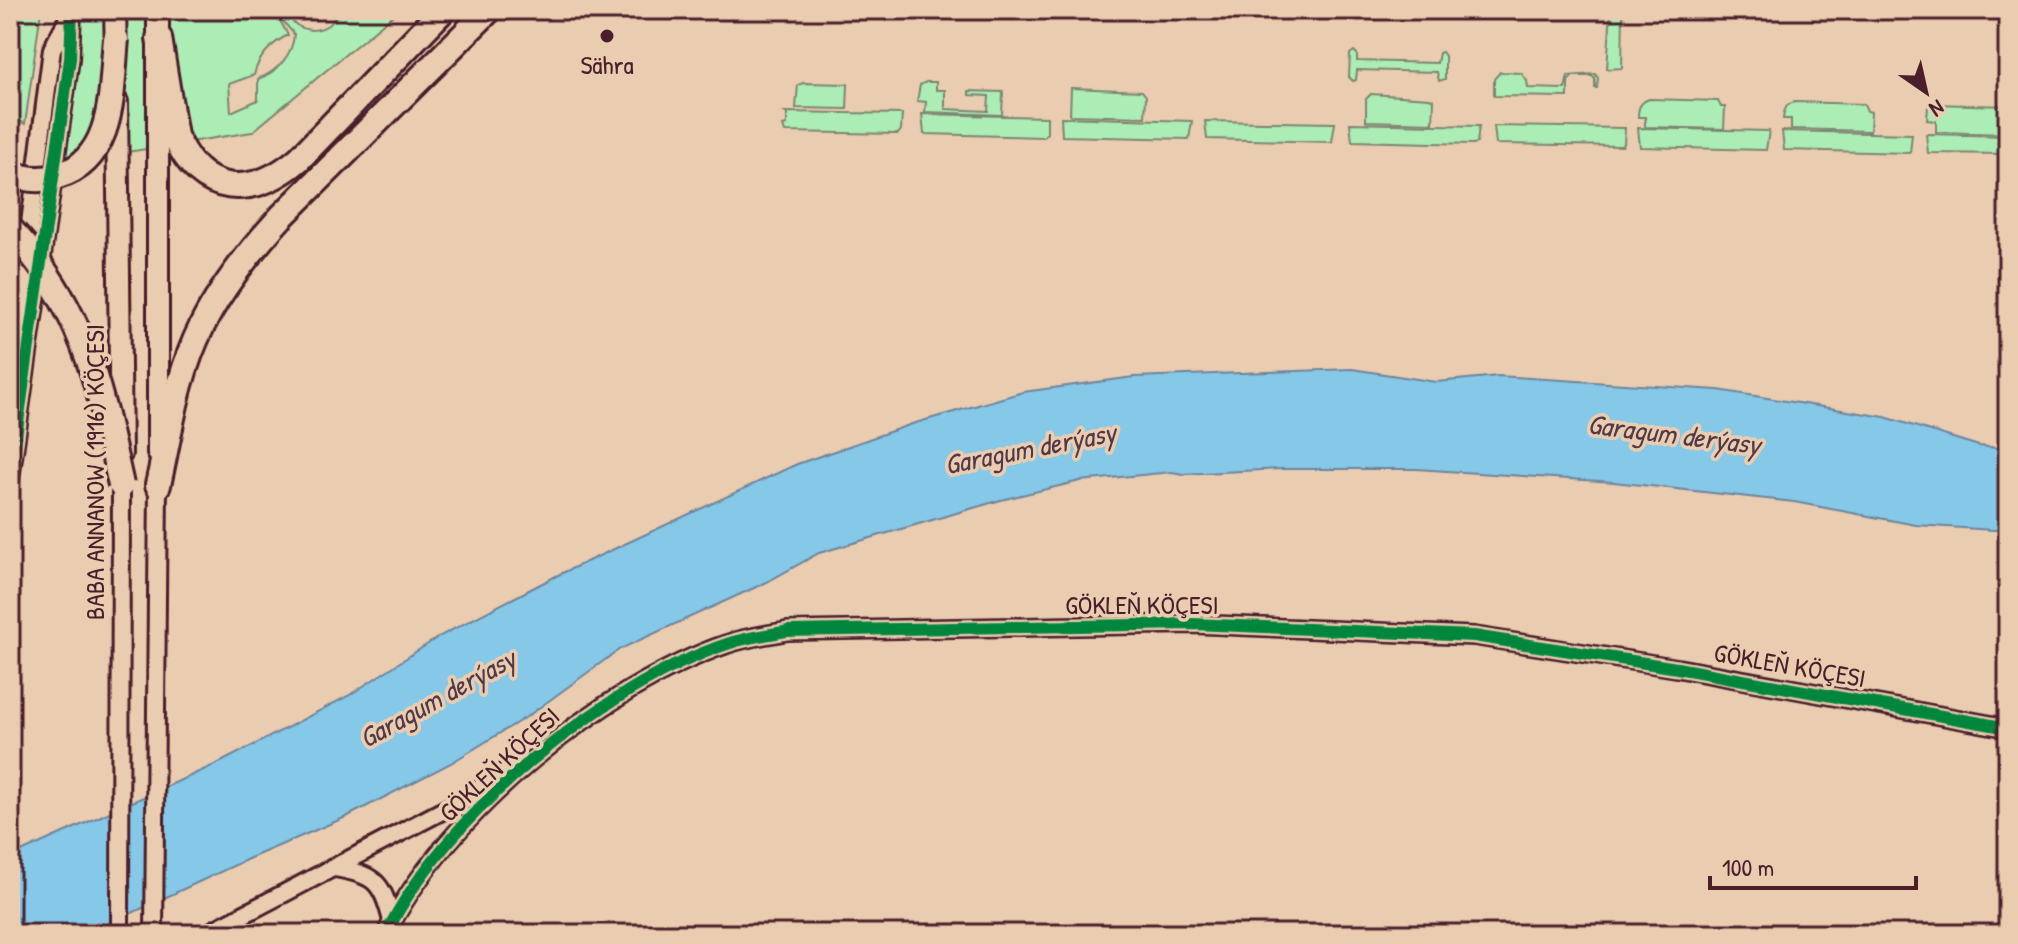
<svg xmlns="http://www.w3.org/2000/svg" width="2018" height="944" font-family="'Patrick Hand',sans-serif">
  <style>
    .green { fill: #acedb6; stroke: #7b8670; stroke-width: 2 }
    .water { fill: #86c8e7; stroke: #6e849c; stroke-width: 2 }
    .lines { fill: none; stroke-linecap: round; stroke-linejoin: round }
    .minor-casing { stroke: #4a1f2b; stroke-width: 22 }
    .major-casing { stroke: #4a1f2b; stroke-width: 26 }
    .highway-casing { stroke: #4a1f2b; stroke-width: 30 }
    .minor { stroke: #eacdb0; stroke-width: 16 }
    .major { stroke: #eacdb0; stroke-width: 20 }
    .highway { stroke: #eacdb0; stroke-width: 24 }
    .highway-bridge-casing { stroke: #4a1f2b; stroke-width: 30; stroke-linecap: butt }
    .highway-bridge { stroke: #eacdb0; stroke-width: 24 }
    .cycleway-casing { stroke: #eacdb0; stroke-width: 17 }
    .cycleway { stroke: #00873e; stroke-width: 12 }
    .poi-dot { fill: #4a1f2b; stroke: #eacdb0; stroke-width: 3 }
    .labels { text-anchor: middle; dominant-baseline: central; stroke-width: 7; stroke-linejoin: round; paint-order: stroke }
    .poi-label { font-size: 26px; fill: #4a1f2b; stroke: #eacdb0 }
    .street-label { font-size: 26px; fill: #4a1f2b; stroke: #eacdb0 }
    .water-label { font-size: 28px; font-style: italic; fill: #533847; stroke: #eacdb0 }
  </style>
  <rect width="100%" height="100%" fill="#eacdb0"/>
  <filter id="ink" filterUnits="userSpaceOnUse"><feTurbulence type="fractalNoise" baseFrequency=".0125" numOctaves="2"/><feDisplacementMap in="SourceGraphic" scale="16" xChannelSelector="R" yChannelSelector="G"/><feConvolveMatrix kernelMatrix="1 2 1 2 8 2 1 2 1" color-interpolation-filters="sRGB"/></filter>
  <g filter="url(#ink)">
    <g class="green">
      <path d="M10,10H41L25,124L10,116V102L15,104L19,73L10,72Z"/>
      <path d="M80,10H274L288,35C272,43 258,57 254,75L229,84L231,112L258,100V79C277,72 293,55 294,34L281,19L278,10H285C296,37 329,36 340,10H399L252,132L65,162Z"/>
      <path d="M1611,10H1623L1622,68L1607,69Z"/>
      <path d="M1354,51L1357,54V61L1437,63L1439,53L1442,52L1445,56V79L1439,81L1437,72L1357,70L1356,80L1353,81L1349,77L1350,54Z"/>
      <path d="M1500,72L1521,73L1527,81L1528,88L1565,89L1568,76L1595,74L1598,78L1597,88H1595V79L1592,76H1573L1568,81V97L1494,96V79Z"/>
      <path d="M926,82H936V90H945V109L988,111L989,96L969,95V91L1003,92L1002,115L925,112L926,102L917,101L920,85Z"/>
      <path d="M803,83L848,84L847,109L796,108L798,85Z"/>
      <path d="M1071,88L1142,91L1146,96L1145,117L1070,115Z"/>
      <path d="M1371,94L1429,98L1434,100L1433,123L1366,121V99Z"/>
      <path d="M1649,99L1718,101L1721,107H1725L1724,129L1645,127V117H1638C1638,108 1640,102 1649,99Z"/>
      <path d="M1795,102L1864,104L1867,111L1871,112L1870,131L1791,129V119H1783C1784,109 1786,104 1795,102Z"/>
      <path d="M1931,104L2008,106V134L1936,132V121L1927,120L1928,107Z"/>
      <path d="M784,112L902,114L901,130L898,134L785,132L783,126L787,125V114Z"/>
      <path d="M922,114L1047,117V133L1043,137L924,134Z"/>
      <path d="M1061,117L1192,121L1189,139L1062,136Z"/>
      <path d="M1205,121L1335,123L1332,142L1207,139Z"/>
      <path d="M1350,123L1479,126L1477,143L1473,144L1352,141Z"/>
      <path d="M1494,126L1625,128L1624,144L1622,146L1496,144Z"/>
      <path d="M1638,128L1769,131L1766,150L1640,147Z"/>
      <path d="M1782,131L1912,134L1910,153L1784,150Z"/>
      <path d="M1926,134L2008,136V154L1928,153Z"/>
    </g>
    <path class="water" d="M1352,369L1436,382L1498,376L1718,390L1885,417L1979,446L2008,449V531L1916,525L1794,502L1614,482L1416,469H1282L1183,474L1172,472L1080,481L1001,500L819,553L767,582L620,649L528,716L451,763L346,817L248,859L87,934H10V857L221,762L348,696L440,636L558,575L797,464L912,424L1023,392L1134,377Z"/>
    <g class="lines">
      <defs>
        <g id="minor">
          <path d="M10,382L52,49L70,15"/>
          <path d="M10,479L70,59L72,10"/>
          <path d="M335,868C375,875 382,881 392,921"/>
          <path d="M120,934L121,485"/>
          <path d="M154,934L158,485"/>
          <path d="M206,934L463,800L517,764"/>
          <path d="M386,934C444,815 603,686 727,644C746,637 768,635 787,631L1193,624L1474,636L1677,668L2008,728"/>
        </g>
        <g id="major">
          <path d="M115,10L116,54"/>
          <path d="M158,10V453"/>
          <path d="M117,102L121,454"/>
        </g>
        <g id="highway">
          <path d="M159,38L175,136C201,197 252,199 299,159L443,10"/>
          <path d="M158,485C170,432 177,375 202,326C222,286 251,250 281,217L489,10"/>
        </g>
      </defs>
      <use href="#minor" class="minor-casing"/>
      <use href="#major" class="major-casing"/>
      <use href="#highway" class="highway-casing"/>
      <use href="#minor" class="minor"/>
      <use href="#major" class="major"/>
      <use href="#highway" class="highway"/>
      <defs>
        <g id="highway-bridge">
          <path d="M10,173C26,180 42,181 58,176C116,159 111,88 116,39"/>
          <path d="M10,229C83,305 99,386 121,485"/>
        </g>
      </defs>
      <use href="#highway-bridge" class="highway-bridge-casing"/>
      <use href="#highway-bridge" class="highway-bridge"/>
      <defs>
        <g id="cycleway">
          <path d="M10,479L70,59L72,10"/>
          <path d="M386,934C444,815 603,686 727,644C746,637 768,635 787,631L1193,624L1474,636L1677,668L2008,728"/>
        </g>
      </defs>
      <use href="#cycleway" class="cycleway-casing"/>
      <use href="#cycleway" class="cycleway"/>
    </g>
  </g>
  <circle class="poi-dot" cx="607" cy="36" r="8"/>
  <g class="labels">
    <g class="poi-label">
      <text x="607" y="64">Sähra</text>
    </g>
    <g class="street-label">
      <text transform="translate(94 472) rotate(-90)">BABA ANNANOW (1916) KÖÇESI</text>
      <text x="1142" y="604">GÖKLEŇ KÖÇESI</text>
      <text transform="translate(1790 665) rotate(10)">GÖKLEŇ KÖÇESI</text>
      <text transform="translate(499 764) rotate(-43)">GÖKLEŇ KÖÇESI</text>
    </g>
    <g class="water-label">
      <text transform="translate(1674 434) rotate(7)">Garagum derýasy</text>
      <text transform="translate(1030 448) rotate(-11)">Garagum derýasy</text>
      <text transform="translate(437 698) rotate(-29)">Garagum derýasy</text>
    </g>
  </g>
  <rect width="2018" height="944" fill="none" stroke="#eacdb0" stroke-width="40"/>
  <rect x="20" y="20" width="1978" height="904" fill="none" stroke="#4a1f2b" stroke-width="3" filter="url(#ink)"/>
  <g transform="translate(1926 92) rotate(146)" stroke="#eacdb0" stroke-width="6" paint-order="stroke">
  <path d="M0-6L14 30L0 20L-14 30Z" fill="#4a1f2b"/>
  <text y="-12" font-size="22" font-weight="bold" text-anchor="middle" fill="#4a1f2b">N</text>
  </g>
  <path d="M1710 876v12h206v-12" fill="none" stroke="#4a1f2b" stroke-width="4"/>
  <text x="1722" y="876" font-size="24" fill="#4a1f2b" stroke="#eacdb0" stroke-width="6" paint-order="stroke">100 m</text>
</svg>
